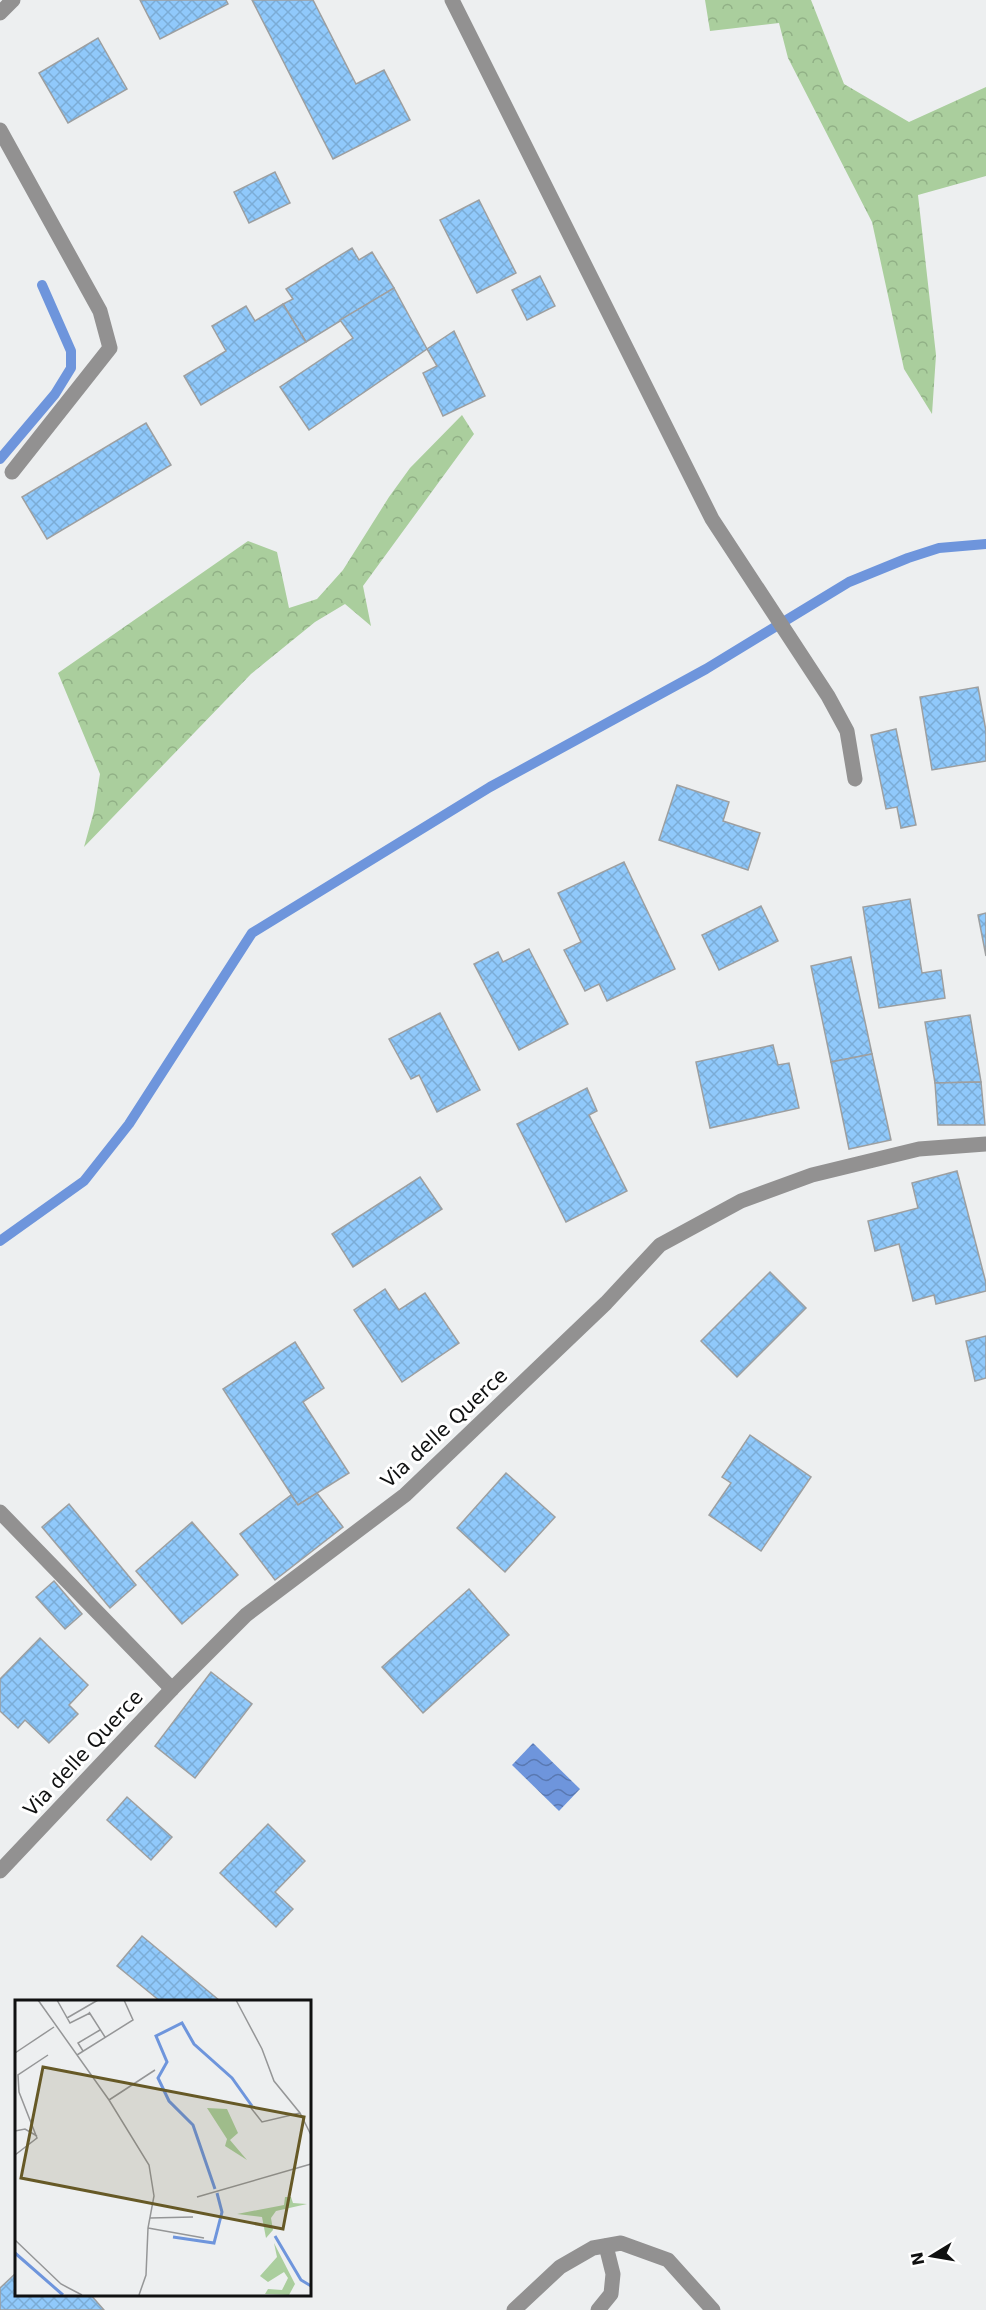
<svg xmlns="http://www.w3.org/2000/svg" width="986" height="2310" font-family="'DejaVu Sans',sans-serif">
  <style>
    .forest { fill: url(#forest-crowns) }
    .water { fill: url(#water-waves) }
    .lines { fill: none; stroke-linecap: round; stroke-linejoin: round }
    .stream { stroke: #6e95dc; stroke-width: 10 }
    .building { fill: url(#building-cross-hatch); stroke: #9d9fa0; stroke-width: 1.5 }
    .service { stroke: #929191; stroke-width: 15 }
    .minor { stroke: #929191; stroke-width: 15 }
    .labels { text-anchor: middle; dominant-baseline: central; stroke-width: 6; stroke-linejoin: round; paint-order: stroke }
    .street-label { font-size: 20px; fill: #101111; stroke: #fff }
    .inset-river { fill: none; stroke: #6e95dc; stroke-width: 3 }
    .inset-road { fill: none; stroke: #959697; stroke-width: 1.5 }
    .view { fill: #665926; fill-opacity: 0.15; stroke: #665926; stroke-width: 3 }
    .inset-edge { fill: none; stroke: #101111; stroke-width: 3 }
  </style>
  <defs>
    <pattern id="forest-crowns" width="20" height="18" patternUnits="userSpaceOnUse" patternTransform="scale(1.5)"><rect width="20" height="18" fill="#aace9d"/><path d="M2 6a3 3 0 1 1 6 0M12 15a3 3 0 1 1 6 0" fill="none" stroke="#91b086"/></pattern>
    <pattern id="water-waves" width="16" height="10" patternUnits="userSpaceOnUse" patternTransform="scale(1.5)"><rect width="16" height="10" fill="#6e95dc"/><path d="M0 5q4-4 8 0t8 0" fill="none" stroke="#5978b1"/></pattern>
    <pattern id="building-cross-hatch" width="8" height="8" patternUnits="userSpaceOnUse" patternTransform="scale(1.5)"><rect width="8" height="8" fill="#90c9fb"/><path d="M0 0l8 8M0 8l8-8" fill="none" stroke="#7bacd6"/></pattern>
  </defs>
  <rect width="100%" height="100%" fill="#edeff0"/>
  <g class="forest">
    <path d="M705,0H811L844,84L909,122L986,87V176L918,195L936,355L932,414L904,369L872,222L788,58L779,23L710,31Z"/>
    <path d="M462,415L474,434L363,586L371,626L345,604L315,622L251,674L84,847L94,811L100,774L58,673L248,541L277,552L289,608L317,599L343,570L389,497L410,468Z"/>
  </g>
  <path class="water" d="M533,1743L580,1789L559,1811L512,1765Z"/>
  <g class="lines">
    <g class="stream">
      <path d="M0,459L55,394L71,368V351L42,285"/>
      <path d="M0,1241L84,1181L129,1124L252,933L490,787L706,669L849,582L908,558L939,548L986,544"/>
    </g>
  </g>
  <g class="building">
    <path d="M140,0H226L228,4L160,39Z"/>
    <path d="M252,0H313L356,84L384,70L410,120L333,159Z"/>
    <path d="M98,38L127,89L68,123L39,73Z"/>
    <path d="M275,172L290,203L249,223L234,192Z"/>
    <path d="M479,200L516,273L477,293L440,220Z"/>
    <path d="M352,248L359,260L372,252L394,288L306,342L283,304L293,299L286,289Z"/>
    <path d="M540,276L555,306L527,320L512,290Z"/>
    <path d="M394,288L427,349L309,430L280,387L353,338L340,320Z"/>
    <path d="M283,304L306,342L201,405L184,376L226,351L212,326L246,306L255,321Z"/>
    <path d="M454,331L485,396L443,416L423,373L437,366L427,349Z"/>
    <path d="M146,423L171,465L47,539L22,497Z"/>
    <path d="M978,687L986,731V761L932,770L920,697Z"/>
    <path d="M896,729L916,825L901,828L897,807L886,809L871,735Z"/>
    <path d="M677,785L729,802L723,821L760,833L748,870L659,840Z"/>
    <path d="M624,862L675,969L607,1001L599,984L585,991L564,950L581,942L558,893Z"/>
    <path d="M910,899L922,973L941,970L945,998L879,1008L863,907Z"/>
    <path d="M761,906L778,941L719,970L702,935Z"/>
    <path d="M986,913V956L978,915Z"/>
    <path d="M529,949L568,1024L519,1050L474,964L498,952L503,962Z"/>
    <path d="M851,957L872,1054L831,1062L811,966Z"/>
    <path d="M440,1013L480,1090L437,1112L419,1075L411,1079L389,1039Z"/>
    <path d="M970,1015L981,1082L935,1083L925,1022Z"/>
    <path d="M773,1045L778,1065L789,1063L799,1108L710,1128L696,1062Z"/>
    <path d="M872,1054L891,1140L849,1149L831,1062Z"/>
    <path d="M981,1082L985,1125H938L935,1083Z"/>
    <path d="M587,1088L597,1111L589,1115L627,1191L566,1222L517,1124Z"/>
    <path d="M957,1171L986,1283V1291L936,1304L934,1295L913,1301L899,1244L875,1251L868,1221L918,1208L912,1183Z"/>
    <path d="M420,1177L442,1209L353,1267L332,1234Z"/>
    <path d="M770,1272L806,1308L737,1377L701,1341Z"/>
    <path d="M385,1289L399,1310L425,1293L459,1343L402,1382L354,1310Z"/>
    <path d="M986,1336V1378L975,1381L966,1341Z"/>
    <path d="M295,1342L324,1388L303,1402L349,1473L298,1505L223,1389Z"/>
    <path d="M750,1435L811,1477L761,1551L709,1515L731,1483L722,1477Z"/>
    <path d="M506,1473L555,1517L505,1572L457,1528Z"/>
    <path d="M317,1493L343,1527L275,1580L240,1534L291,1495L298,1505Z"/>
    <path d="M69,1504L136,1585L110,1608L42,1527Z"/>
    <path d="M192,1522L238,1575L182,1624L136,1571Z"/>
    <path d="M54,1581L82,1614L65,1629L36,1597Z"/>
    <path d="M469,1589L509,1635L423,1713L382,1667Z"/>
    <path d="M40,1638L88,1685L69,1705L78,1714L49,1743L25,1720L18,1728L0,1711V1679Z"/>
    <path d="M211,1672L252,1704L195,1778L155,1746Z"/>
    <path d="M127,1797L172,1837L151,1860L107,1820Z"/>
    <path d="M268,1824L305,1861L275,1892L293,1909L276,1927L220,1873Z"/>
    <path d="M142,1936L220,2001H160L117,1966Z"/>
    <path d="M16,2273V2294H90L104,2310H0V2288Z"/>
  </g>
  <g class="lines">
    <g class="service">
      <path d="M452,0L712,519L828,696L847,731L855,779"/>
      <path d="M0,130L100,311L110,348L12,472"/>
      <path d="M0,1512L172,1689"/>
      <path d="M598,2310L611,2294L613,2274L606,2246"/>
    </g>
    <g class="minor">
      <path d="M0,13L13,0"/>
      <path d="M0,1871L172,1689L246,1615L405,1495L606,1303L660,1245L741,1201L812,1175L919,1149L986,1144"/>
      <path d="M514,2310L560,2267L593,2248L621,2243L668,2260L713,2310"/>
    </g>
  </g>
  <g class="labels">
    <g class="street-label">
      <text transform="translate(444 1428) rotate(-43)">Via delle Querce</text>
      <text transform="translate(83 1753) rotate(-47)">Via delle Querce</text>
    </g>
  </g>
  <g transform="translate(15 2000)">
    <rect width="296" height="296" fill="#edeff0"/>
    <path d="M192,108L212,109L223,133L215,140L232,160L210,146L212,139ZM270,197H276L278,203L292,204L261,211L256,218L258,230L251,238L247,217L222,214L269,205ZM259,243L280,284L274,295L250,294L253,289L267,290L273,278L269,272L253,282L245,276L262,257Z" fill="#aace9d"/>
    <path class="inset-river" d="M200,189L178,125L154,101L143,78L152,62L141,36L167,23L179,44L217,78L237,106M260,236L286,280L296,286M158,237L199,243L207,212L202,193M0,253L48,295"/>
    <path class="inset-road" d="M23,0L94,100L134,165L139,196L133,228L131,275L124,295M42,0L55,23L75,13M221,0L247,49L259,81L285,113L296,135M74,12L90,37M52,18L83,0M68,51L63,43L85,30M0,53L39,27M62,55L118,20L109,0M94,100L140,70M236,108L247,122L285,113M0,131L10,129L22,136M0,155L22,138L4,92L3,75L33,55M182,197L296,164M135,218L178,217M133,228L189,238M0,240L46,284L67,295"/>
    <path class="view" d="M28,67L289,117L268,229L6,178Z"/>
    <rect width="296" height="296" class="inset-edge"/>
  </g>
  <g transform="translate(932 2256) rotate(259)" stroke="#ffffff" stroke-width="4.5" paint-order="stroke">
  <path d="M0-4.5L10 22L0 15L-10 22Z" fill="#101111"/>
  <text y="-9" font-size="16" font-weight="bold" text-anchor="middle" fill="#101111">N</text>
  </g>
</svg>
